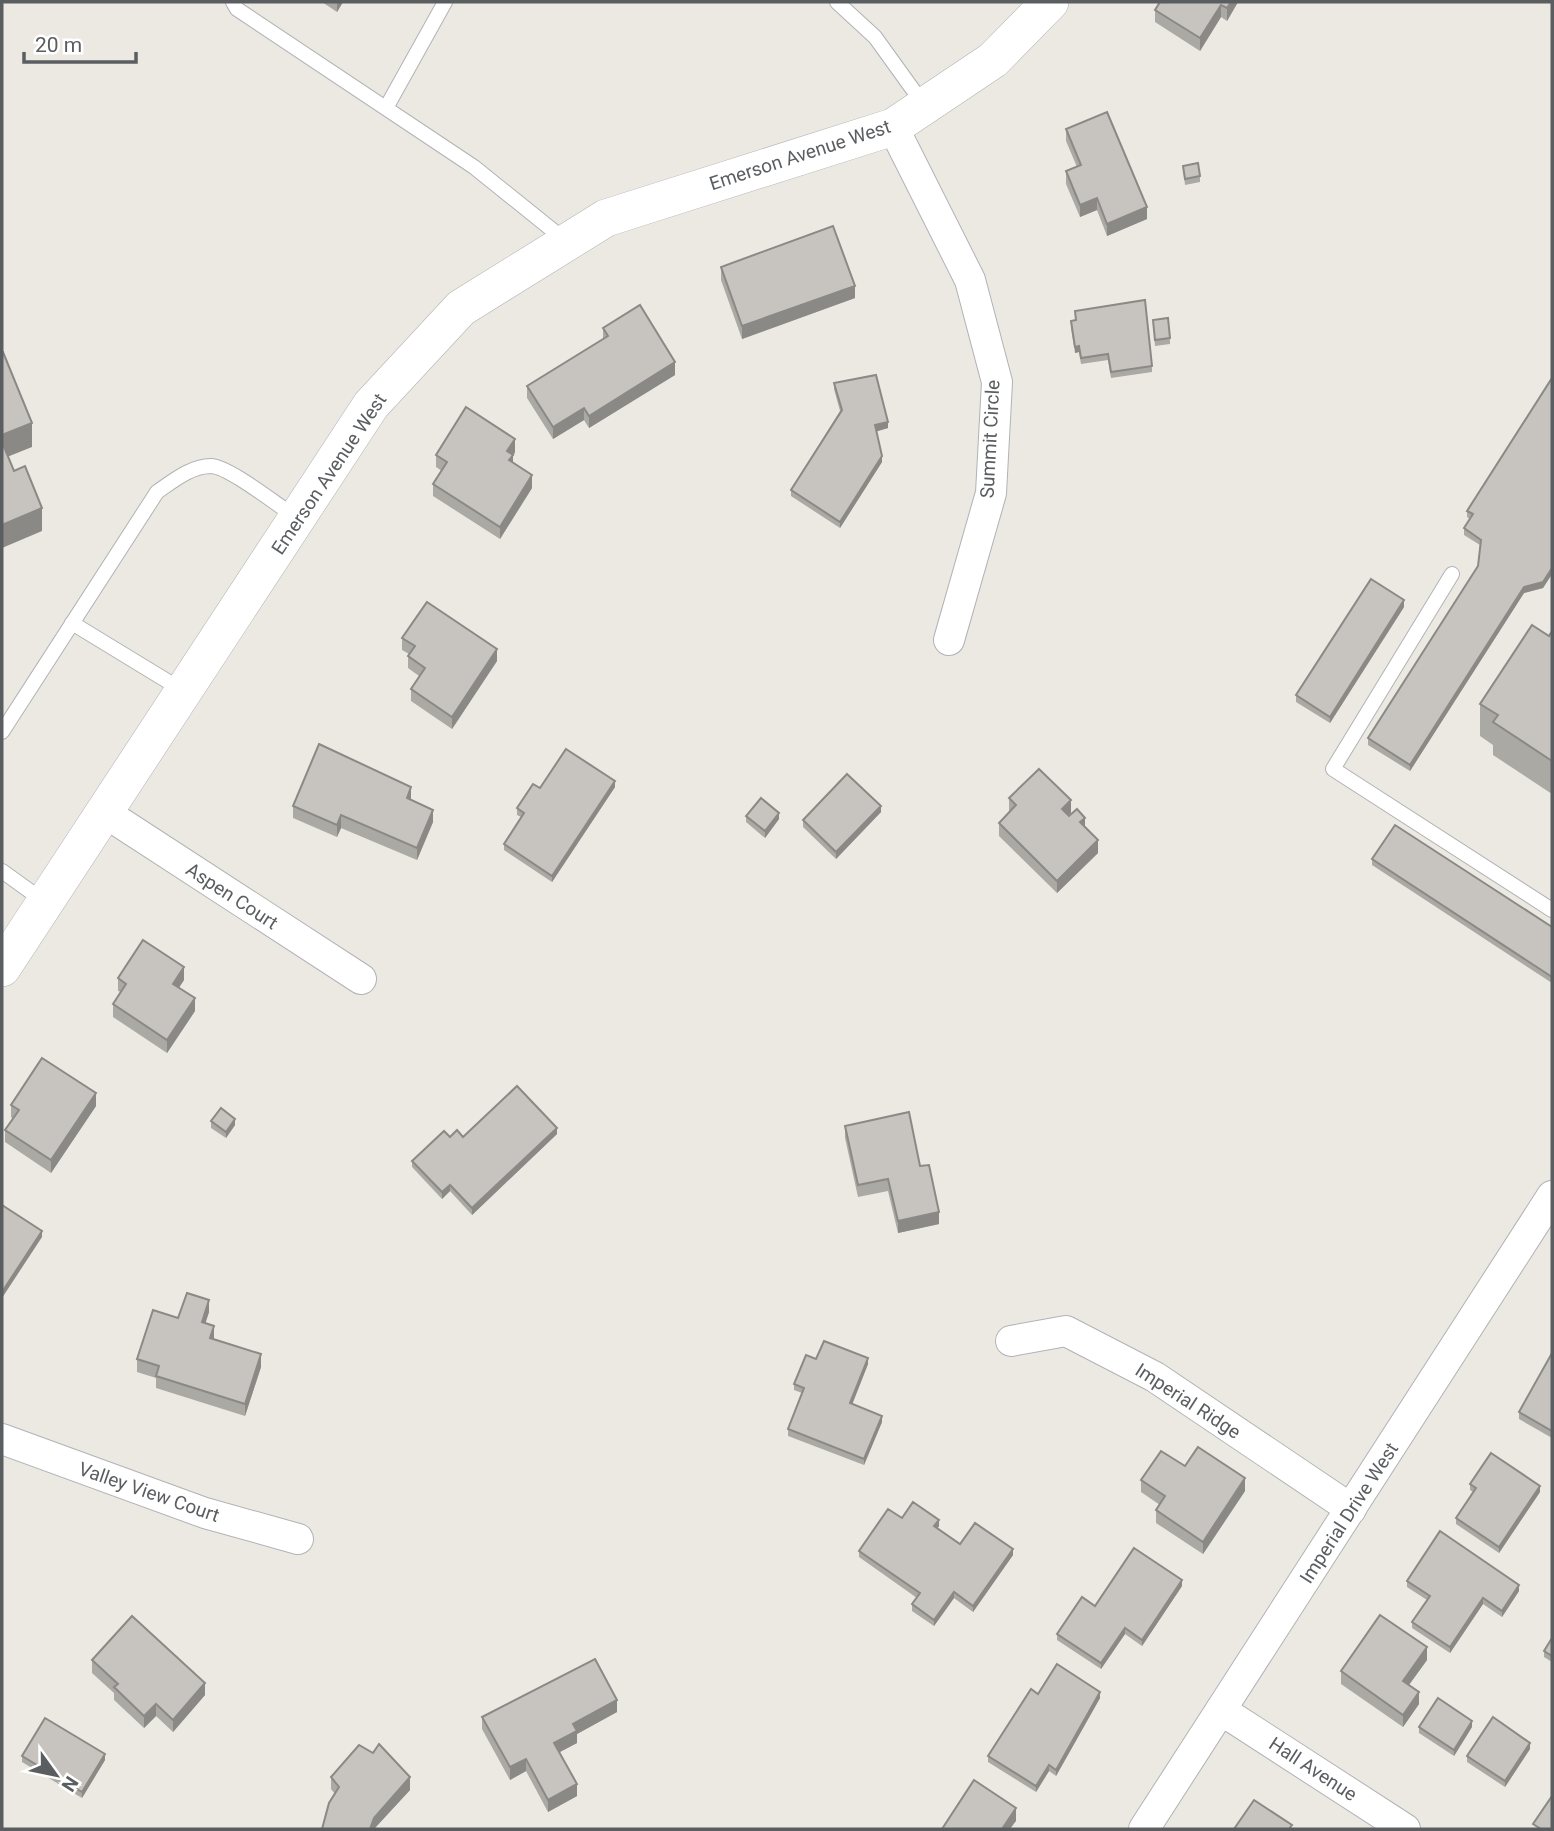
<svg xmlns="http://www.w3.org/2000/svg" width="1554" height="1831" font-family="Roboto,sans-serif">
  <style>
    .lines { fill: none; stroke-linecap: round; stroke-linejoin: round }
    .service-casing { stroke: #b0b3b6; stroke-width: 16 }
    .minor-casing { stroke: #b0b3b6; stroke-width: 32 }
    .tertiary-casing { stroke: #b0b3b6; stroke-width: 38 }
    .service { stroke: #fff; stroke-width: 14 }
    .minor { stroke: #fff; stroke-width: 30 }
    .tertiary { stroke: #fff; stroke-width: 37 }
    .wall { fill: #aba9a4 }
    .shaded-wall { fill: #8b8986 }
    .building { fill: #c7c4bf; stroke: #8b8986; stroke-width: 2 }
    .labels { text-anchor: middle; dominant-baseline: central; stroke-width: 5; stroke-linejoin: round; paint-order: stroke }
    .street-label { font-size: 19px; fill: #5b5e61; stroke: #fff }
  </style>
  <rect width="100%" height="100%" fill="#ece9e2"/>
  <g class="lines">
    <defs>
      <g id="service">
        <path d="M233,2L237,9L474,167L566,241"/>
        <path d="M837,2L875,37L924,105"/>
        <path d="M386,108L445,2"/>
        <path d="M1452,574L1333,769L1552,910"/>
        <path d="M72,623L182,690"/>
        <path d="M2,732L157,492C173,481 191,466 211,466C230,467 278,506 296,517"/>
        <path d="M2,871L45,902"/>
      </g>
      <g id="minor">
        <path d="M893,127L970,280L997,382L991,493L949,640"/>
        <path d="M104,812L361,979"/>
        <path d="M1011,1341L1066,1331L1155,1377L1351,1509"/>
        <path d="M2,1439L205,1513L298,1539"/>
        <path d="M1221,1710L1405,1829"/>
        <path d="M1144,1829L1552,1196"/>
      </g>
      <path id="tertiary" d="M2,968L371,405L461,308L606,218L893,127L993,60L1050,2"/>
    </defs>
    <use href="#service" class="service-casing"/>
    <use href="#minor" class="minor-casing"/>
    <use href="#tertiary" class="tertiary-casing"/>
    <use href="#service" class="service"/>
    <use href="#minor" class="minor"/>
    <use href="#tertiary" class="tertiary"/>
  </g>
  <g class="wall">
    <path d="M322,2H343L337,12Z"/>
    <path d="M1160,2H1238L1227,21L1221,17L1200,51L1155,22V10Z"/>
    <path d="M1066,129L1147,219L1107,236L1097,210L1080,217L1066,184V171L1077,167L1066,141Z"/>
    <path d="M1183,166L1200,176V182L1185,185Z"/>
    <path d="M721,267L855,298L742,339L721,280Z"/>
    <path d="M1075,311L1152,366V372L1111,378L1108,360L1081,364L1079,352L1075,353L1071,328V321H1075Z"/>
    <path d="M1153,320L1170,338V344L1155,346Z"/>
    <path d="M603,328L675,375L589,428L584,420L553,439L527,398V386L603,339Z"/>
    <path d="M1552,378V574L1543,588L1524,593L1410,771L1368,745V738L1478,566L1480,545L1464,535V528L1470,519L1467,517V511Z"/>
    <path d="M834,383L888,428L876,431L882,462L840,528L791,496V490L840,411L834,389Z"/>
    <path d="M515,452L513,456V462L532,488L500,539L433,496V484L442,471L436,467V455Z"/>
    <path d="M1404,607L1330,723L1296,702V695Z"/>
    <path d="M1552,631V794L1493,755V745L1480,736V704L1549,636Z"/>
    <path d="M402,638L497,661L452,729L411,701V689L419,676L408,668V656L409,654L402,650Z"/>
    <path d="M615,787L552,882L504,850V844L521,817L517,815V808L540,788Z"/>
    <path d="M1009,798L1071,813L1068,815L1085,827L1098,853L1057,893L999,836V823L1010,812L1009,810Z"/>
    <path d="M293,806L433,822L417,860L341,828L337,837L293,818Z"/>
    <path d="M881,812L836,859L803,827V820Z"/>
    <path d="M746,816L779,819L765,838L746,822Z"/>
    <path d="M1372,859L1552,927V983L1372,865Z"/>
    <path d="M118,978L184,980L179,988L195,1011L167,1053L113,1017V1004L121,992L118,991Z"/>
    <path d="M11,1105L96,1106L51,1173L5,1142V1130L13,1119L11,1117Z"/>
    <path d="M211,1121L235,1125L226,1138L211,1128Z"/>
    <path d="M845,1126L920,1166L939,1224L898,1233L888,1191L858,1197L845,1138Z"/>
    <path d="M557,1134L472,1215L450,1191L442,1199L412,1167V1161L450,1137Z"/>
    <path d="M209,1312L205,1323L214,1339L261,1367L245,1416L156,1388V1378L137,1372V1359L178,1318Z"/>
    <path d="M1552,1353V1438L1519,1419V1412Z"/>
    <path d="M816,1359L868,1364L852,1404L882,1422L864,1465L788,1436V1429L802,1393L794,1390V1384Z"/>
    <path d="M1185,1466L1245,1491L1203,1554L1156,1523V1510L1160,1505L1141,1492V1480Z"/>
    <path d="M1470,1484L1540,1492L1499,1553L1456,1524V1518L1473,1492L1470,1490Z"/>
    <path d="M902,1518L939,1526L937,1529L960,1544L1013,1555L973,1612L954,1598L934,1626L912,1611V1604L917,1598L859,1557V1551Z"/>
    <path d="M1407,1581L1519,1591L1502,1617L1483,1604L1450,1653L1412,1628V1622L1427,1600L1407,1587Z"/>
    <path d="M1182,1586L1142,1646L1125,1634L1101,1669L1057,1640V1634L1095,1606Z"/>
    <path d="M1552,1638V1662L1544,1657V1651Z"/>
    <path d="M92,1660L205,1695L173,1732L156,1716L144,1728L114,1700V1693L92,1673Z"/>
    <path d="M1427,1660L1409,1685L1419,1704L1403,1727L1341,1684V1671Z"/>
    <path d="M1038,1694L1100,1698L1056,1776L1049,1771L1036,1792L988,1762V1756Z"/>
    <path d="M617,1712L577,1734V1743L560,1752L577,1796L548,1812L526,1771L510,1780L482,1729V1717Z"/>
    <path d="M1419,1727H1472L1454,1756L1419,1733Z"/>
    <path d="M1530,1749L1505,1787L1467,1762V1756Z"/>
    <path d="M22,1756L105,1760L82,1798L22,1762Z"/>
    <path d="M331,1777L410,1790L374,1829H322L335,1794L331,1789Z"/>
  </g>
  <g class="shaded-wall">
    <path d="M337,2H343L337,12Z"/>
    <path d="M1231,2H1238L1227,21V8Z"/>
    <path d="M1221,5V17L1200,51V38Z"/>
    <path d="M1097,198V210L1080,217V205Z"/>
    <path d="M1147,207V219L1107,236V224Z"/>
    <path d="M855,286V298L742,339V326Z"/>
    <path d="M1079,346V352L1075,353V347Z"/>
    <path d="M675,362V375L589,428V416Z"/>
    <path d="M584,408V420L553,439V427Z"/>
    <path d="M888,422V428L875,432V425Z"/>
    <path d="M32,423V447L2,459V435Z"/>
    <path d="M515,439V452L513,456V467L509,472L507,451Z"/>
    <path d="M882,456V462L840,528V522Z"/>
    <path d="M532,475V488L500,539V527Z"/>
    <path d="M42,508V531L2,548V525Z"/>
    <path d="M1552,568V574L1543,588L1524,593L1410,771V765L1524,587Z"/>
    <path d="M1404,600V607L1330,723V717Z"/>
    <path d="M497,649V661L452,729V717Z"/>
    <path d="M615,781V787L552,882V876Z"/>
    <path d="M411,787V799L407,811V798Z"/>
    <path d="M1071,800V813L1062,821V809Z"/>
    <path d="M881,806V812L836,859V852Z"/>
    <path d="M433,810V822L417,860V848Z"/>
    <path d="M779,813V819L765,838V831Z"/>
    <path d="M341,815V828L337,837V825Z"/>
    <path d="M1085,818V830L1080,822Z"/>
    <path d="M1098,840V853L1057,893V881Z"/>
    <path d="M184,967V980L173,996V984Z"/>
    <path d="M195,998V1011L167,1053V1040Z"/>
    <path d="M96,1093V1106L51,1173V1160Z"/>
    <path d="M235,1119V1125L226,1138V1132Z"/>
    <path d="M557,1128V1134L472,1215V1208Z"/>
    <path d="M450,1185V1191L442,1199V1192Z"/>
    <path d="M939,1212V1224L898,1233V1221Z"/>
    <path d="M42,1231V1237L2,1298V1292Z"/>
    <path d="M209,1300V1312L202,1334V1322Z"/>
    <path d="M214,1326V1338L210,1350V1338Z"/>
    <path d="M261,1354V1367L245,1416V1404Z"/>
    <path d="M868,1358V1364L850,1410V1403Z"/>
    <path d="M882,1416V1422L864,1465V1459Z"/>
    <path d="M1245,1478V1491L1203,1554V1542Z"/>
    <path d="M1540,1486V1492L1499,1553V1547Z"/>
    <path d="M939,1520V1526L934,1533V1526Z"/>
    <path d="M1013,1549V1555L973,1612V1606Z"/>
    <path d="M1182,1580V1586L1142,1646V1640Z"/>
    <path d="M1519,1585V1591L1502,1617V1611Z"/>
    <path d="M954,1592V1598L934,1626V1620Z"/>
    <path d="M1483,1598V1604L1450,1653V1647Z"/>
    <path d="M1125,1628V1634L1101,1669V1663Z"/>
    <path d="M1427,1647V1660L1403,1693V1681Z"/>
    <path d="M205,1683V1695L173,1732V1720Z"/>
    <path d="M1100,1692V1698L1056,1776V1770Z"/>
    <path d="M1419,1692V1704L1403,1727V1715Z"/>
    <path d="M617,1700V1712L577,1734V1743L554,1755V1743L573,1724Z"/>
    <path d="M156,1704V1716L144,1728V1716Z"/>
    <path d="M1472,1721V1727L1454,1756V1750Z"/>
    <path d="M1530,1743V1749L1505,1787V1781Z"/>
    <path d="M105,1754V1760L82,1798V1792Z"/>
    <path d="M526,1759V1771L510,1780V1767Z"/>
    <path d="M1049,1765V1771L1036,1792V1786Z"/>
    <path d="M410,1777V1790L374,1829H370L374,1818Z"/>
    <path d="M577,1784V1796L548,1812V1800Z"/>
    <path d="M1016,1808V1821L1010,1829H1002Z"/>
  </g>
  <g class="building">
    <path d="M1160,2H1231L1227,8L1221,5L1200,38L1155,10Z"/>
    <path d="M1107,112L1147,207L1107,224L1097,198L1080,205L1066,171L1081,165L1066,129Z"/>
    <path d="M1198,163L1200,176L1185,179L1183,166Z"/>
    <path d="M833,226L855,286L742,326L721,267Z"/>
    <path d="M1145,300L1152,366L1111,372L1108,354L1081,358L1079,346L1075,347L1071,321L1076,320L1075,311Z"/>
    <path d="M640,305L675,362L589,416L584,408L553,427L527,386L608,336L603,328Z"/>
    <path d="M1168,318L1170,338L1155,340L1153,320Z"/>
    <path d="M2,352H3L32,423L2,435Z"/>
    <path d="M876,375L888,422L875,425L882,456L840,522L791,490L842,410L834,383Z"/>
    <path d="M1552,378V568L1543,582L1524,587L1410,765L1368,738L1478,566L1481,540L1464,528L1473,514L1467,511Z"/>
    <path d="M466,407L515,439L507,451L513,455L509,460L532,475L500,527L433,484L447,462L436,455Z"/>
    <path d="M2,442L14,471L25,466L42,508L2,525Z"/>
    <path d="M1371,579L1404,600L1330,717L1296,695Z"/>
    <path d="M427,602L497,649L452,717L411,689L425,668L408,656L415,646L402,638Z"/>
    <path d="M1532,625L1549,636L1552,631V761L1493,722L1498,715L1480,704Z"/>
    <path d="M319,744L411,787L407,798L433,810L417,848L341,815L337,825L293,806Z"/>
    <path d="M566,749L615,781L552,876L504,844L524,813L517,808L533,784L540,788Z"/>
    <path d="M1039,769L1071,800L1062,809L1069,816L1077,809L1085,818L1080,822L1098,840L1057,881L999,823L1016,805L1009,798Z"/>
    <path d="M847,774L881,806L836,852L803,820Z"/>
    <path d="M761,798L779,813L765,831L746,816Z"/>
    <path d="M1395,825L1552,927V977L1372,859Z"/>
    <path d="M143,940L184,967L173,984L195,998L167,1040L113,1004L126,984L118,978Z"/>
    <path d="M42,1058L96,1093L51,1160L5,1130L19,1110L11,1105Z"/>
    <path d="M517,1086L557,1128L472,1208L450,1185L442,1192L412,1161L444,1131L450,1137L457,1130L463,1137Z"/>
    <path d="M221,1108L235,1119L226,1132L211,1121Z"/>
    <path d="M909,1112L920,1166L929,1165L939,1212L898,1221L888,1179L858,1185L845,1126Z"/>
    <path d="M2,1205L42,1231L2,1292Z"/>
    <path d="M187,1293L209,1300L202,1322L214,1326L210,1338L261,1354L245,1404L156,1376L159,1366L137,1359L153,1310L178,1318Z"/>
    <path d="M824,1341L868,1358L850,1403L882,1416L864,1459L788,1429L804,1388L794,1384L806,1355L816,1359Z"/>
    <path d="M1552,1353V1431L1519,1412Z"/>
    <path d="M1198,1447L1245,1478L1203,1542L1156,1510L1165,1496L1141,1480L1161,1451L1185,1466Z"/>
    <path d="M1491,1453L1540,1486L1499,1547L1456,1518L1476,1488L1470,1484Z"/>
    <path d="M913,1502L939,1520L934,1526L960,1544L975,1523L1013,1549L973,1606L954,1592L934,1620L912,1604L920,1593L859,1551L888,1509L902,1518Z"/>
    <path d="M1440,1531L1519,1585L1502,1611L1483,1598L1450,1647L1412,1622L1430,1596L1407,1581Z"/>
    <path d="M1134,1548L1182,1580L1142,1640L1125,1628L1101,1663L1057,1634L1082,1597L1095,1606Z"/>
    <path d="M1380,1615L1427,1647L1403,1681L1419,1692L1403,1715L1341,1671Z"/>
    <path d="M132,1616L205,1683L173,1720L156,1704L144,1716L114,1687L118,1684L92,1660Z"/>
    <path d="M1552,1638V1656L1544,1651Z"/>
    <path d="M595,1659L617,1700L573,1724L577,1731L554,1743L577,1784L548,1800L526,1759L510,1767L482,1717Z"/>
    <path d="M1057,1664L1100,1692L1056,1770L1049,1765L1036,1786L988,1756L1031,1689L1038,1694Z"/>
    <path d="M1438,1698L1472,1721L1454,1750L1419,1727Z"/>
    <path d="M1493,1717L1530,1743L1505,1781L1467,1756Z"/>
    <path d="M45,1718L105,1754L82,1792L22,1756Z"/>
    <path d="M379,1744L410,1777L374,1818L370,1829H322L329,1803L339,1787L331,1777L359,1745L373,1753Z"/>
    <path d="M974,1780L1016,1808L1002,1829H942Z"/>
    <path d="M1552,1796V1829H1541L1533,1824Z"/>
    <path d="M1254,1800L1292,1825L1289,1829H1234Z"/>
  </g>
  <g class="labels">
    <g class="street-label">
      <text transform="translate(800 155) rotate(-18)">Emerson Avenue West</text>
      <text transform="translate(990 439) rotate(-87)">Summit Circle</text>
      <text transform="translate(329 474) rotate(-56)">Emerson Avenue West</text>
      <text transform="translate(232 896) rotate(33)">Aspen Court</text>
      <text transform="translate(1188 1401) rotate(33)">Imperial Ridge</text>
      <text transform="translate(149 1492) rotate(19)">Valley View Court</text>
      <text transform="translate(1349 1513) rotate(-57)">Imperial Drive West</text>
      <text transform="translate(1313 1769) rotate(33)">Hall Avenue</text>
    </g>
  </g>
  <rect width="1554" height="1831" fill="none" stroke="#5b5e61" stroke-width="7"/>
  <g transform="translate(56 1775) rotate(123)" stroke="#ffffff" stroke-width="5" paint-order="stroke">
  <path d="M0-5L12 26L0 18L-12 26Z" fill="#5b5e61"/>
  <text y="-10" font-size="19" font-weight="bold" text-anchor="middle" fill="#5b5e61">N</text>
  </g>
  <path d="M24 52v10h112v-10" fill="none" stroke="#5b5e61" stroke-width="3.5"/>
  <text x="35" y="52" font-size="21" fill="#5b5e61" stroke="#ffffff" stroke-width="5" paint-order="stroke">20 m</text>
</svg>
